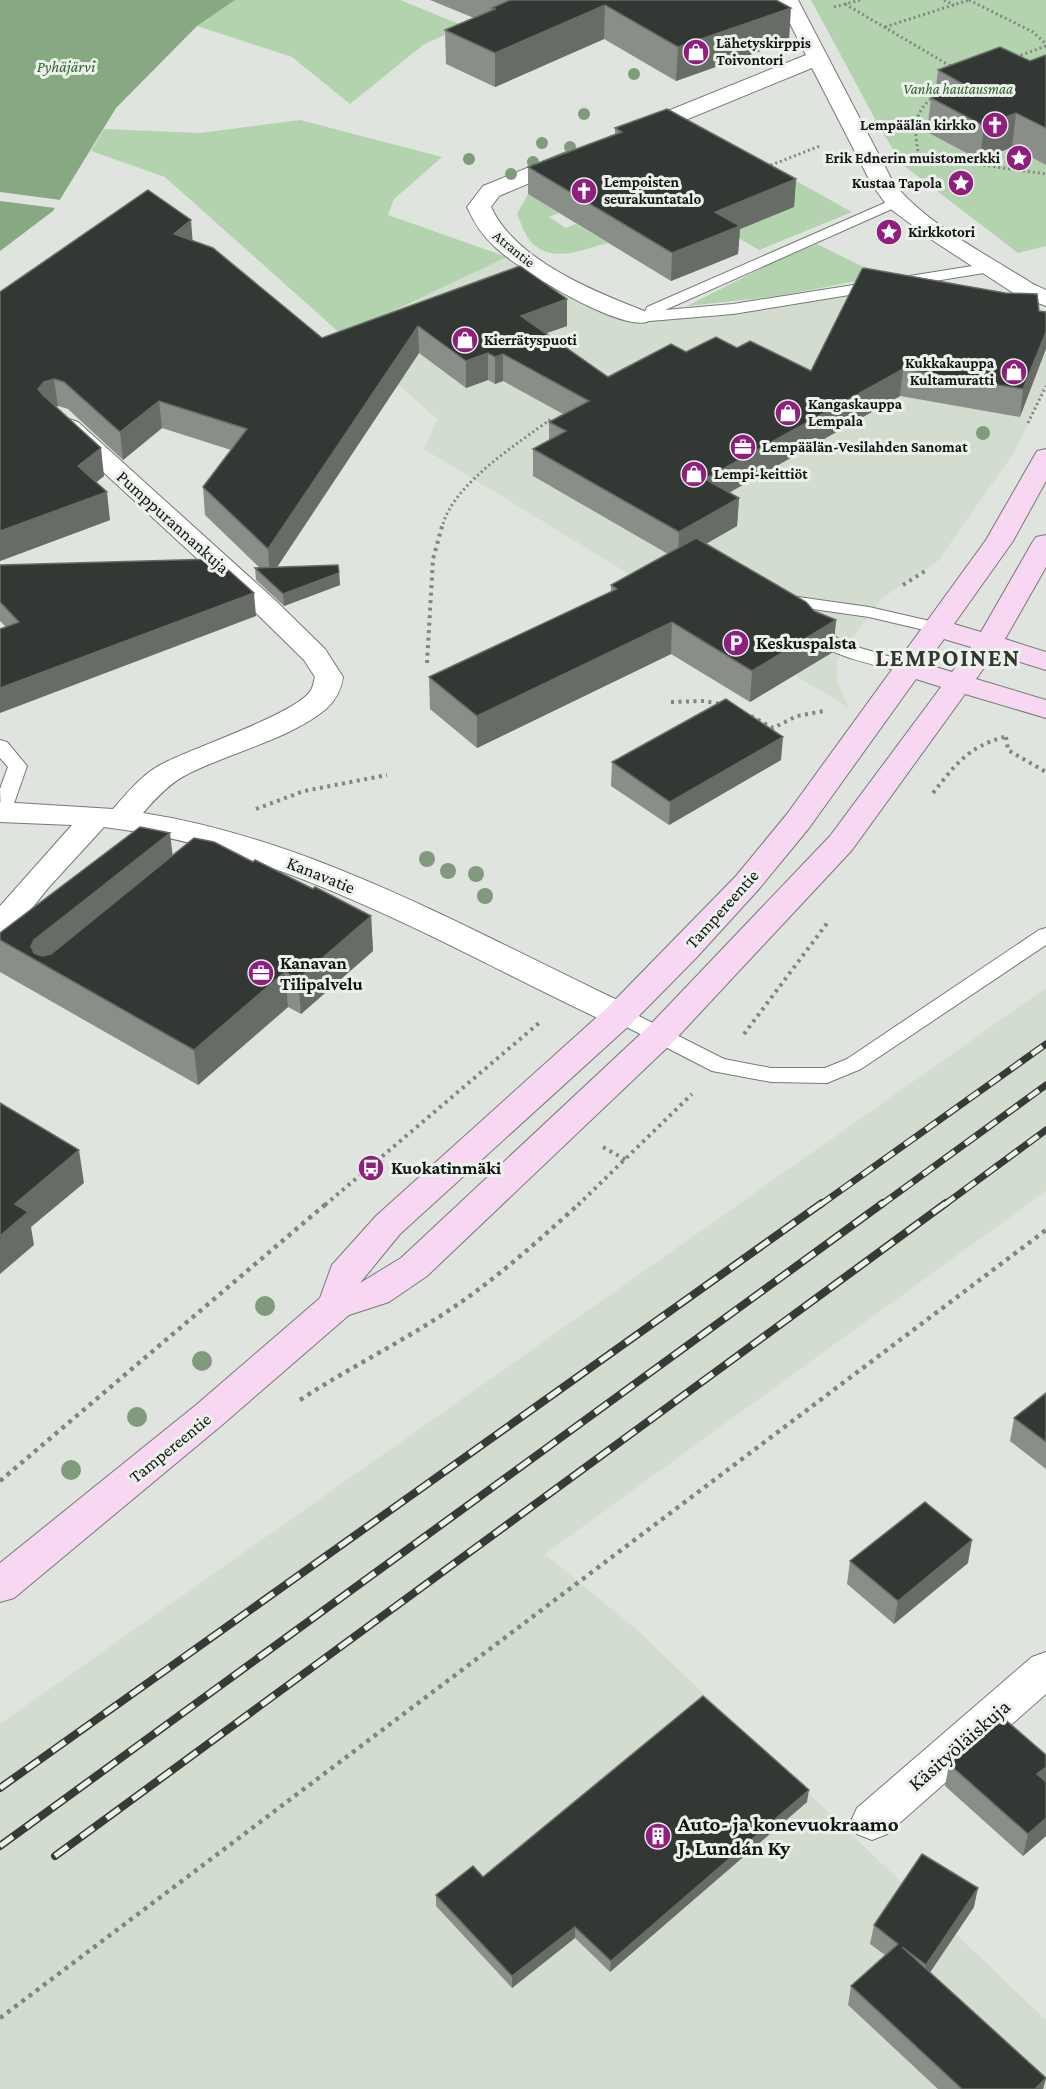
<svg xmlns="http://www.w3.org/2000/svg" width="1046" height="2089" font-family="'Crimson Pro',serif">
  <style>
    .built { fill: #d2ddd0 }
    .green { fill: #b3d3af }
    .water { fill: #86a982 }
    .pier { fill: #dfe4de }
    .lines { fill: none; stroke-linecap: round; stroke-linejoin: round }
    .lane-casing { stroke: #757a74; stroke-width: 2 }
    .street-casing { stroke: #757a74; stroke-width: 2 }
    .secondary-casing { stroke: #757a74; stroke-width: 2 }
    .path-far2 { stroke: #828682; stroke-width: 3; stroke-dasharray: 2 3; stroke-linecap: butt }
    .path-far1 { stroke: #828682; stroke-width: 4; stroke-dasharray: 3 4.5; stroke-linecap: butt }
    .path { stroke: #828682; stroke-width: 4.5; stroke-dasharray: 4 5; stroke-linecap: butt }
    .lane { fill: #fff; fill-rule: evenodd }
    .street { fill: #fff; fill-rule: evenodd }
    .secondary { fill: #f7d7f1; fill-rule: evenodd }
    .rail-far1-casing { stroke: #373a37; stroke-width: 7 }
    .rail-casing { stroke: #373a37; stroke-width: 8 }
    .rail-far1 { stroke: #ecf2eb; stroke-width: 4.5; stroke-dasharray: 13; stroke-linecap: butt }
    .rail { stroke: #ecf2eb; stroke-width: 5; stroke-dasharray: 16; stroke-linecap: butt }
    .tree { fill: #7f9b7c }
    .wall { fill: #8a8e89 }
    .shaded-wall { fill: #676c67 }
    .building { fill: #343834; stroke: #676c67; stroke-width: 1.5 }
    .labels { text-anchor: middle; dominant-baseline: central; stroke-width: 6; stroke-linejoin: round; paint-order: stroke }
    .far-poi-label { font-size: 15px; font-weight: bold; fill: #131513; stroke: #ecf2eb; text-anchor: start }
    .far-park-label { font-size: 15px; font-style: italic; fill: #30602c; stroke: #ecf2eb }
    .far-street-label { font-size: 15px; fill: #131513; stroke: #ecf2eb }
    .far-water-label { font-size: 16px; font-style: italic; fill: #30612c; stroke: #ecf2eb }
    .street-label { font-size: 18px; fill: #131513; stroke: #ecf2eb }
    .poi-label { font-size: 18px; font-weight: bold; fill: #131513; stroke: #ecf2eb; text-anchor: start }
    .near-street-label { font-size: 21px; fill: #131513; stroke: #ecf2eb }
    .near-poi-label { font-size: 21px; font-weight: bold; fill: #131513; stroke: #ecf2eb; text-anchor: start }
    .district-label { font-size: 24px; font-weight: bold; letter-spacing: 1.5px; fill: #313631; stroke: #ecf2eb }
  </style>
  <rect width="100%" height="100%" fill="#dfe4de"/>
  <g class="built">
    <path d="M518,252L638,317L867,287L1046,316V386L1015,451L938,561L882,598L836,662L838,684L849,708L424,449L437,419L342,335Z"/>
    <path d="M1046,988V1191L545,1554L637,1630L1046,2020V2089H0V1724Z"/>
  </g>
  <g class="green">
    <path d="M235,0H400L464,26L423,45L350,104L292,57L197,26Z"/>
    <path d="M811,0H1046V246L1018,253L903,165L881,130Z"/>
    <path d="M300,120L442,157L394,199L388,215L507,257L342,335L165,177L91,151L104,129L200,133Z"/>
    <path d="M780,172L852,212L759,250L687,208Z"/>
    <path d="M528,194L559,213L549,217L566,228L576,224L608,243C583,249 554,264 532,243C525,236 521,223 517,214Z"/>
    <path d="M817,244L882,276L779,296L687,306L774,262Z"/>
  </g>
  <path class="water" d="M0,0H235L197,26L116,108L53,211L0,251Z"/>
  <path class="pier" d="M0,192L61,200L55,208L0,201Z"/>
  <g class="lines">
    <defs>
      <g id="lane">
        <path d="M896,198L903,202L901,205L665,310L733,304L991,263L999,268L996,271L733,314L638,322L630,317L633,314L645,312L647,307Z"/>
        <path d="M784,595L869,607L943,624L946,628L943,632L937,633L869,617L778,604L775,600L778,596Z"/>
        <path d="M811,624L850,645L915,664L918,668L915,672L909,673C879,666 821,656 802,629L805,625Z"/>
        <path d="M0,740L7,742L27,766L11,812L8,816L1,818L0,789L8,767L0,758Z"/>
        <path d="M1046,928V945L861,1069L827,1083L771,1082L712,1071L613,1020L610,1015L613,1010L620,1008L627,1010L724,1059L771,1068H825L847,1059L1039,930Z"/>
      </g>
      <g id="street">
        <path d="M778,0H798L893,182C923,222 989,256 1033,284L1046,290V306L1015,294L932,240L888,207L871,183L812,68L644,137L636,139L628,137L625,132L628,127L806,55Z"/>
        <path d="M569,151L577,153L580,158L577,163L499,196L491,207C515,260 595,292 647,312L650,317L647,322C617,330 515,268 493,245C481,234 474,222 467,207L483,186Z"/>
        <path d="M69,419L78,422L276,601L325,649L343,677C341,690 336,700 326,709C289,740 227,753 184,776C168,785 155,799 143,813C317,840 474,933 632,1007L636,1015L632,1023L620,1026L608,1023C445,946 286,849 104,827L49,887L11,934L0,938V906L72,825L0,822V802L113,809C128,792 143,773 164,763C192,748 298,713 311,690C313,687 314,681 315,677L304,660L256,613L60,432L56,427L60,422Z"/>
        <path d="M1046,1652V1694L887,1834L872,1840L857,1834L851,1821L857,1808L1032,1657Z"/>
      </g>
      <path id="secondary" d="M1046,449V481L1013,541L954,624L981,632L1032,543L1036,537L1046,535V567L1005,639L1046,652V670L994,654L976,679L1046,700V718L965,694L852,850L671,1044L427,1276L389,1302L349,1315L222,1425L14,1598L0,1602V1563L196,1405L320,1298L332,1265L376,1216L608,1007L736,876L787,814L986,540L1037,451ZM944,639L971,647L952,672L926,664ZM916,679L941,687L830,836L647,1028L401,1258L360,1283L400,1234L632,1023L697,957L758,890L809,828Z"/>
    </defs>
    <use href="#lane" class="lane-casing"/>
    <use href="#street" class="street-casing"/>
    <use href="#secondary" class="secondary-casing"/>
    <g class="path-far2">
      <path d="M944,0L954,5"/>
      <path d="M969,0L1033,32L1046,44"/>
      <path d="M845,4L952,67"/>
      <path d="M834,7L860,0"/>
      <path d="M885,27L969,0"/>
      <path d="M1016,57L1046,46"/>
      <path d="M919,156C913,126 913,111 939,92"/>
      <path d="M919,156L1046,174"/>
      <path d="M766,167L820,146"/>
      <path d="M1028,423L1046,386"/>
      <path d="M443,524C455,483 517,444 551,419"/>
    </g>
    <g class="path-far1">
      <path d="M903,585L925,571"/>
      <path d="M427,663L433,559L443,523"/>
      <path d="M671,702L704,701L720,704"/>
      <path d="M751,716L773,728L797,716L824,711"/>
      <path d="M1006,737L1008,750L1046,772"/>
      <path d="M933,793C955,765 968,747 1004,737"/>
      <path d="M256,809L304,791L387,775"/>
      <path d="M744,1034L828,922"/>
      <path d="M603,1147L626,1160"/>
      <path d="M325,1205L539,1023"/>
      <path d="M578,1205L692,1094"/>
    </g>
    <g class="path">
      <path d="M300,1400C347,1369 398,1344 445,1313C494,1281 537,1242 580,1203"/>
      <path d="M0,1481L327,1203"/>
      <path d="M0,2018L1046,1230"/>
    </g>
    <use href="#lane" class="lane"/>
    <use href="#street" class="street"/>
    <use href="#secondary" class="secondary"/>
    <defs>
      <g id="rail-far1">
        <path d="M820,1205L1046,1044"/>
        <path d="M881,1205L1046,1085"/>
        <path d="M944,1205L1046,1130"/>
      </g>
      <g id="rail">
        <path d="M0,1788L822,1203"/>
        <path d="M0,1846L883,1203"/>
        <path d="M55,1856L946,1203"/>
      </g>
    </defs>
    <use href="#rail-far1" class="rail-far1-casing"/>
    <use href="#rail" class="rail-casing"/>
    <use href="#rail-far1" class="rail-far1"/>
    <use href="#rail" class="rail"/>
  </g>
  <g class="tree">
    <circle cx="634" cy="74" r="6"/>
    <circle cx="584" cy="114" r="6"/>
    <circle cx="542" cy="143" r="6"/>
    <circle cx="570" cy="147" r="6"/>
    <circle cx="469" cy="159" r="6"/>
    <circle cx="533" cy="162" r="6"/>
    <circle cx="511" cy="174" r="6"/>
    <circle cx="983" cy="433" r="7"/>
    <circle cx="427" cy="859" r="8"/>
    <circle cx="448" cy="871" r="8"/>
    <circle cx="476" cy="874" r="8"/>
    <circle cx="485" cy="896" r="8"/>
    <circle cx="265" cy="1306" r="10"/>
    <circle cx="202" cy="1361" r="10"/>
    <circle cx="137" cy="1417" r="10"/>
    <circle cx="71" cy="1470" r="10"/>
  </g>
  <g class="wall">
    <path d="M430,0H776L789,41L676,81L604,39L495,87L446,64L445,30L474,18Z"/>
    <path d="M1046,55V165L1012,147L980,160L927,132L931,98L935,96L938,70L1030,61Z"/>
    <path d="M615,128L796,179L794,207L740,229L738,254L671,281L528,194V167L615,134Z"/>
    <path d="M193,241L322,338L520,266L567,326L546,333L608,377L686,352L737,348L811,371L1005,293L1037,294L1020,417L900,396L729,492L739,498L737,526L705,544L814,611L836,620L833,652L750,702L671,654L477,748L430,709L429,677L611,592V585L668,554L533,476V449L549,440V422L563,414L503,381L495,384L488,380L466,388L419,353L276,567L339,573L340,585L284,606L256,580L255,568H260L205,515L203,487L231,450L162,428L123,460L68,409L58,406L55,407L104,476L96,482L110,520L0,561V292Z"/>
    <path d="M0,565L256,616L6,627L0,621Z"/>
    <path d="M781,760L669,825L611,786L612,762Z"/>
    <path d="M172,855L253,862L313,889L371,916L373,951L301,1014L288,1007L198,1085L0,972V933Z"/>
    <path d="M1046,1393V1469L1010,1441L1014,1418Z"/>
    <path d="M850,1561L968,1563L894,1624L847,1584Z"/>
    <path d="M949,1764L1046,1836L1023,1856L945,1786Z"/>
    <path d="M807,1802L610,1972L575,1938L512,1988L436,1906V1895L483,1877Z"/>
    <path d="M974,1907L930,1972L1046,2078L1043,2089H938L848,2005L851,1986L885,1955L870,1944L874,1925Z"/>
  </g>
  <g class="shaded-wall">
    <path d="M605,5L604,39L495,87V53Z"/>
    <path d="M791,8L789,41L676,81L678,47Z"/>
    <path d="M1016,113L1012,147L980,160L984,126Z"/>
    <path d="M796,179L794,207L740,229L738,254L671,281L672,253L715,212Z"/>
    <path d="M191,220L193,246L174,234Z"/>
    <path d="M567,299V326L521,342V316Z"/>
    <path d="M418,326L419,353L270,578L268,549Z"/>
    <path d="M1046,332V349L1020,417L1023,389Z"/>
    <path d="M488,353V380L466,388V361Z"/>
    <path d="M503,354V381L495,384V357Z"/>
    <path d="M903,369L900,396L704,507L705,479Z"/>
    <path d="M54,379L58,406L47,409L38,389L44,382Z"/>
    <path d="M159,401L162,428L123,460L120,432Z"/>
    <path d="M101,448L104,476L82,494L78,466Z"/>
    <path d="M107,492L110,520L0,561V531Z"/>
    <path d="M739,498L737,526L678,560L679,532Z"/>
    <path d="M339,573L340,585L284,606L283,594Z"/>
    <path d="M254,593L256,616L0,713V688Z"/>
    <path d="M836,620L833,652L750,702L752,671Z"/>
    <path d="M672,622L671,654L477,748V716Z"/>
    <path d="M783,737L781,760L669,825L670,802Z"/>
    <path d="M170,833L174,867L49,968L33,959L31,946L34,940Z"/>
    <path d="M371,916L373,951L301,1014L298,979Z"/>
    <path d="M285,972L288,1007L198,1085L194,1050Z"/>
    <path d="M79,1150L84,1183L31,1227L34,1245L0,1274V1236L15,1204Z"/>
    <path d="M972,1540L968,1563L894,1624L898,1601Z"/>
    <path d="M1046,1767V1785L1037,1774Z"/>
    <path d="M809,1790L807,1802L610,1972L611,1961Z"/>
    <path d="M1046,1818V1836L1023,1856L1028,1834Z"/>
    <path d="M978,1888L974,1907L923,1983L926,1965Z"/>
    <path d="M575,1927V1938L512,1988V1976Z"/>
    <path d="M1046,2078L1043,2089H1035Z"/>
  </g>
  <g class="building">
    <path d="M510,0H776L791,8L678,47L605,5L495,53L445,30L495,9L492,8Z"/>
    <path d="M1000,47L1030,61L1046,55V128L1016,113L984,126L931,98L965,85L938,70Z"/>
    <path d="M667,109L796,179L715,212L740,226L672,253L528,167L622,132L615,128Z"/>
    <path d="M148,190L191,220L174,234L213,248L322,338L520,266L567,299L521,316L608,377L671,344L686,352L716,337L737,348L750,341L811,371L862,269L864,268L1005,293L1037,294L1039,311L1046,312V332L1023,389L903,369L705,479L739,498L679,532L533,449L566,431L549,422L589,401L503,354L495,357L488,353L466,361L418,326L268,549L203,487L247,429L159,401L120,432L64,382L54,379L44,382L38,389L43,395L101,448L78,466L107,492L0,531V292Z"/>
    <path d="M696,538L806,602L814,611L836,620L752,671L672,622L477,716L429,677L617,589L611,585Z"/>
    <path d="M216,559L254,593L0,688V629L19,622L0,602V565Z"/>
    <path d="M338,565L339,573L283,594L255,568Z"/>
    <path d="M726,699L783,737L670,802L612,762Z"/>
    <path d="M140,827L170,833L34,940L31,946L34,953L42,956L51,954L194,838L214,842L253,862L255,860L313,889L315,887L371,916L298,979L285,972L194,1050L0,940V933Z"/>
    <path d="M0,1103L79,1150L15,1204L28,1212L0,1236Z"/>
    <path d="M1046,1393V1442L1014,1418Z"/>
    <path d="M925,1502L972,1540L898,1601L850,1561Z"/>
    <path d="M703,1696L809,1790L611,1961L575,1927L512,1976L436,1895L473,1866L483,1877Z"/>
    <path d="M1002,1717L1046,1755V1767L1037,1774L1046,1782V1818L1028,1834L949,1764Z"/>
    <path d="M922,1854L978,1888L926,1965L902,1947L1046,2078L1035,2089H962L851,1986L898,1944L874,1925Z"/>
  </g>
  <defs>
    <symbol id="shop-disc" viewBox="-11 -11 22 22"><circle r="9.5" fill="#901e7f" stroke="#ecf2eb"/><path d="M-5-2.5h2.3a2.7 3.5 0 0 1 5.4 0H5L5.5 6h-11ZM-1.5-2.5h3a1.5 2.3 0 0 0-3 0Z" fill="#fff"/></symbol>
    <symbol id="church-disc" viewBox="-11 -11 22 22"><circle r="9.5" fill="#901e7f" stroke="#ecf2eb"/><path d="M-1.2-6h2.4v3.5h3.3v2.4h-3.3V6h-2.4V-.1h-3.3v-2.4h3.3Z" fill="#fff"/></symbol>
    <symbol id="sight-disc" viewBox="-11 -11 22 22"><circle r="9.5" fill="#901e7f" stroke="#ecf2eb"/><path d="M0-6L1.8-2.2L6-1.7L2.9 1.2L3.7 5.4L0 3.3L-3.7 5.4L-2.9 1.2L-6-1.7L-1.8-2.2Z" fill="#fff"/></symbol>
    <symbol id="office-disc" viewBox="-11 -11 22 22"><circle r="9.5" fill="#901e7f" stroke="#ecf2eb"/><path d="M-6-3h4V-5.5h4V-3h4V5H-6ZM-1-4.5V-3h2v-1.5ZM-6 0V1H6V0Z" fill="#fff"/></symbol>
    <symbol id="parking-disc" viewBox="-11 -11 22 22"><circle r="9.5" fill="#901e7f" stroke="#ecf2eb"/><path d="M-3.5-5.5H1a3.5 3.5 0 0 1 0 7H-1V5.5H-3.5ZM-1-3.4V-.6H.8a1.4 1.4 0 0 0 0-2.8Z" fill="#fff"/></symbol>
    <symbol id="bus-disc" viewBox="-11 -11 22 22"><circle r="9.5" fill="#901e7f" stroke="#ecf2eb"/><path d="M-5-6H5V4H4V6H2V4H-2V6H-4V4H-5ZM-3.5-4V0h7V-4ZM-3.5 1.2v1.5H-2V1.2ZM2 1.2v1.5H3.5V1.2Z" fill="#fff"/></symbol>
    <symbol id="building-disc" viewBox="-11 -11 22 22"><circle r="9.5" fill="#901e7f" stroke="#ecf2eb"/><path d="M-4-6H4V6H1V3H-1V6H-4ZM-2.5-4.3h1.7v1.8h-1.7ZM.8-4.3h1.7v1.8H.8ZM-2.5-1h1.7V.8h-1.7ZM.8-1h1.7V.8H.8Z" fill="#fff"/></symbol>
  </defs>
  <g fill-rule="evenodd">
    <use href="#shop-disc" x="681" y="37" width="30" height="30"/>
    <use href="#church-disc" x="980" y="110" width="30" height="30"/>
    <use href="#sight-disc" x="1004" y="143" width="30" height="30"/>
    <use href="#sight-disc" x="946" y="168" width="30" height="30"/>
    <use href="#church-disc" x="569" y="176" width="30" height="30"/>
    <use href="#sight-disc" x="874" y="217" width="30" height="30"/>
    <use href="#shop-disc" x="450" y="325" width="30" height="30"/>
    <use href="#shop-disc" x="999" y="357" width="30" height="30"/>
    <use href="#shop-disc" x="773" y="398" width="30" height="30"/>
    <use href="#office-disc" x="728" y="432" width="30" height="30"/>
    <use href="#shop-disc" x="679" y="459" width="30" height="30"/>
    <use href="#parking-disc" x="721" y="628" width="30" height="30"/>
    <use href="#office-disc" x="246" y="958" width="30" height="30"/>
    <use href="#bus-disc" x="356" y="1153" width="30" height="30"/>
    <use href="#building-disc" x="643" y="1821" width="30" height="30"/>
  </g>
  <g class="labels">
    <g class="far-poi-label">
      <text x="716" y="43">Lähetyskirppis<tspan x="716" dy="17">Toivontori</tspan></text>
      <text x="976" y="125" text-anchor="end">Lempäälän kirkko</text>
      <text x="1000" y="158" text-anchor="end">Erik Ednerin muistomerkki</text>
      <text x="604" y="182">Lempoisten<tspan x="604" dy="17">seurakuntatalo</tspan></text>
      <text x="942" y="183" text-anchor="end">Kustaa Tapola</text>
      <text x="908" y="232">Kirkkotori</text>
      <text x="484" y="340">Kierrätyspuoti</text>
      <text x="994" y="363" text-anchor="end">Kukkakauppa<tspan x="994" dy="17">Kultamuratti</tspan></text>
      <text x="808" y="404">Kangaskauppa<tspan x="808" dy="17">Lempala</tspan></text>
      <text x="762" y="447">Lempäälän-Vesilahden Sanomat</text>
      <text x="714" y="474">Lempi-keittiöt</text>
    </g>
    <g class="far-park-label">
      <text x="958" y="89">Vanha hautausmaa</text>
    </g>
    <g class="far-street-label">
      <text transform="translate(514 249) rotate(39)">Atrantie</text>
    </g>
    <g class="far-water-label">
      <text x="66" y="66">Pyhäjärvi</text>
    </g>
    <g class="street-label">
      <text transform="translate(173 522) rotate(42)">Pumppurannankuja</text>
      <text transform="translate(321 875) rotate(22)">Kanavatie</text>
      <text transform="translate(722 909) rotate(-48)">Tampereentie</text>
      <text transform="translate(170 1448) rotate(-39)">Tampereentie</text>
    </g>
    <g class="poi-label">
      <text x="756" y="643">Keskuspalsta</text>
      <text x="280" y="963">Kanavan<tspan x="280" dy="21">Tilipalvelu</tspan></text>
      <text x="391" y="1168">Kuokatinmäki</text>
    </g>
    <g class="near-street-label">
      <text transform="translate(959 1745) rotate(-41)">Käsityöläiskuja</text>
    </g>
    <g class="near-poi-label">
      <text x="678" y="1824">Auto- ja konevuokraamo<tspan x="678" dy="24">J. Lundán Ky</tspan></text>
    </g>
    <g class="district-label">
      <text x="948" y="657">LEMPOINEN</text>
    </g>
  </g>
</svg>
